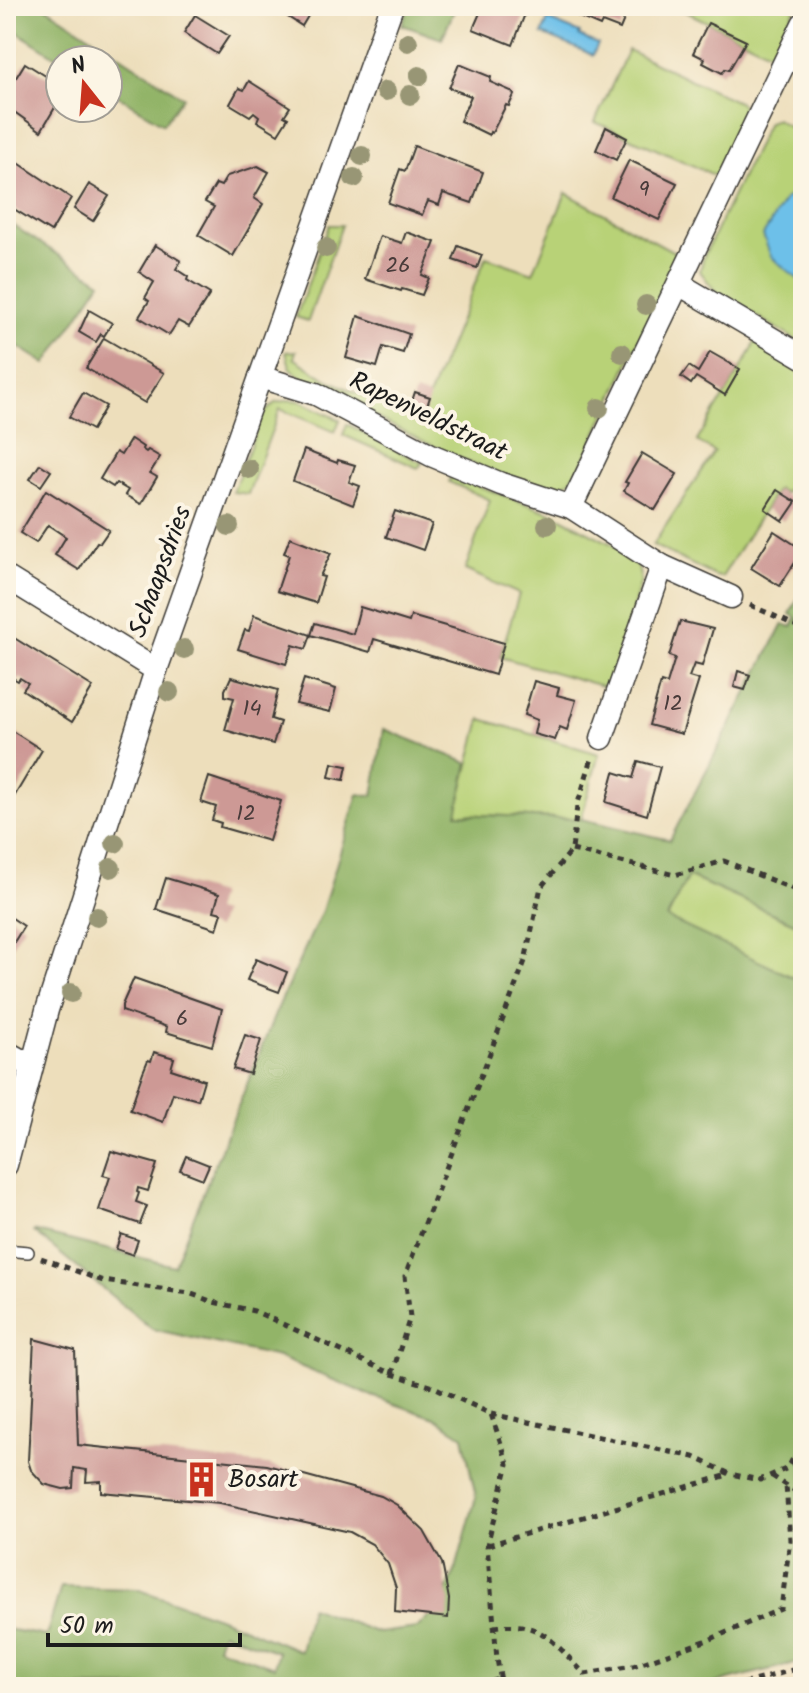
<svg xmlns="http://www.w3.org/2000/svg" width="809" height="1693" font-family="Kalam,sans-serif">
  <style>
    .green { fill: #b8d277; stroke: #6a774a; stroke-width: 2 }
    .forest { fill: #92b468; stroke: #576842; stroke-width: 2; fill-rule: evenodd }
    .water { fill: #6dc0e9; stroke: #446e82; stroke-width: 2 }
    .building { fill: #cd9995 }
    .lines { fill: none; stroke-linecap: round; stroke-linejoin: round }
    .lane-casing { stroke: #3b3934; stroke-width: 14 }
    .street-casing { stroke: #3b3934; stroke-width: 25 }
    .path { stroke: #3b3934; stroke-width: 5; stroke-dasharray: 6 6; stroke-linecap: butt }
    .lane { stroke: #fff; stroke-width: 11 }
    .street { stroke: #fff; stroke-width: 22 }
    .tree { fill: #989675 }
    .labels { text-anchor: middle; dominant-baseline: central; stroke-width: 8; stroke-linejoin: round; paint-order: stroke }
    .number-label { font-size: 22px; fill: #483b3a }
    .street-label { font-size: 26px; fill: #1c1c1c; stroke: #fcf5e5 }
    .poi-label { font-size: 26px; fill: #1c1c1c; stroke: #fcf5e5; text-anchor: start }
  </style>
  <rect width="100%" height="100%" fill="#fcf5e5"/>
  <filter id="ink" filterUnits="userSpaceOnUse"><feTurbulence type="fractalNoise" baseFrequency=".0125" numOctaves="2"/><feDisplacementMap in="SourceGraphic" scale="16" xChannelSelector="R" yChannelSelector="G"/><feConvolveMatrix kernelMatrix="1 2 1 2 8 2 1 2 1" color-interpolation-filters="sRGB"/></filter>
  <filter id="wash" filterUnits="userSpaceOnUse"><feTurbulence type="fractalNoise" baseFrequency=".006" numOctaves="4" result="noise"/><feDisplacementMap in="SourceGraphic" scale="32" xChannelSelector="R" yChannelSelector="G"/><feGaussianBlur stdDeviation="1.8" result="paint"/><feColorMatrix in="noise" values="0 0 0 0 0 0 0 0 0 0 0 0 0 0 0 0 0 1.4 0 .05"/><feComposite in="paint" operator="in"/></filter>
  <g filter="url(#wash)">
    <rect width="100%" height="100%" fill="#eddebb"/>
    <g class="green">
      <path d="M674,6H796L775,55Z"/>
      <path d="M628,50L740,103L746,110L716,176L595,122Z"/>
      <path d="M776,119L803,135V344L715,291L700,271L704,256L768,122Z"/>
      <path d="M566,193L678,254L583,463C576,473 570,485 557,487C516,496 345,401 301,378L290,367L286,352L296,351L294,358L328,380L419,420L486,257L533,273Z"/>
      <path d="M329,225H342L308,321L296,317Z"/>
      <path d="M755,341L803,375V463L785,493L777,489L722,577L715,576L653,545L714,452L697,441L752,350Z"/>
      <path d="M290,400L300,401L340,420L335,432L280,409L248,494L233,492L262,415L275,403Z"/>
      <path d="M347,424L422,463L418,468L343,435Z"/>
      <path d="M451,476L554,514L627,552L638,567L641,581L609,688L500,657L519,594L465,570L490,500L449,482Z"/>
      <path d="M481,719L599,754L581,819L456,814Z"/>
      <path d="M687,876L803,927V982L667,919Z"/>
    </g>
    <g class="forest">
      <path d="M6,6H44L183,97L163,124L108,89V60H61L6,25Z"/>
      <path d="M409,6H456L442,39L402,25Z"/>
      <path d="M6,221L101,282L46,364L6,339Z"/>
      <path d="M803,589V927L688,876L667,918L803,982V1450L798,1459L803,1461V1661L701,1687H6V1629L46,1636L61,1587L137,1589L218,1617L300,1651L310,1607L378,1633L417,1628L441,1604L456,1569L476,1497L463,1436L435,1418L369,1395L278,1357L152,1329L33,1231L174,1266L276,1012L322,911L358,794L373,796L384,729L468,763L457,814L581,819L670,840L783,624L792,627L796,618L790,614ZM222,1632L278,1652L274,1667L217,1647Z"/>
    </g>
    <g class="water">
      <path d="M548,20L580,33L579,36L598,44L593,55L542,34Z"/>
      <path d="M803,190V283L771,257L763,235L785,199Z"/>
    </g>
    <g id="blocks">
      <g class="building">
        <path d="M271,6H314L302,26Z"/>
        <path d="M483,6H528L513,45L473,29Z"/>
        <path d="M565,6H599L625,17L620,29L602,22L600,26L563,10Z"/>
        <path d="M195,15L229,36L217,54L184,33Z"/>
        <path d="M708,23L746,41L729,70L725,69L722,73L703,63L705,59L693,53Z"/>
        <path d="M25,63L60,85V99L41,131L6,106V94Z"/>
        <path d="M459,64L491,77L490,82L511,91L514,95L509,106L506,105L492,133L490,132L489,135L460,121L471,96L449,88Z"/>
        <path d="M249,81L290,107L284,116L288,118L278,134L257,121L259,116L254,112L250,116L230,104L239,88L244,90Z"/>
        <path d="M606,127L627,138L616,160L596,150Z"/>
        <path d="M414,146L483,172L472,203L443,193L439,205L428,201L422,215L388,203L400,169L405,171Z"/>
        <path d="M11,158L71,198L51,232L6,204V165Z"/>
        <path d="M629,160L677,183L659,220L611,197Z"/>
        <path d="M258,166L269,172L254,198L263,204L233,256L198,235L214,207L205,202L216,184L221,186L227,176Z"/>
        <path d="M89,184L109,196L93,221L74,209Z"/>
        <path d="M406,232L435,242L422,275L429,278L422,295L402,289L401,291L365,279L380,236L402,243Z"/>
        <path d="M155,245L181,261L176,269L188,277L187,280L210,294L189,327L178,321L169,335L139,317L149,301L145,298L154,282L139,272Z"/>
        <path d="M458,246L482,255L477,268L453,260Z"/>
        <path d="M89,310L112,323L104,336L101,334L96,342L79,332Z"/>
        <path d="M358,316L409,334L403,353L383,347L377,367L346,358Z"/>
        <path d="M104,338L164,373L145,403L86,368Z"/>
        <path d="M710,352L740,369L725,395L696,377L691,384L681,377L689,366L698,372Z"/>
        <path d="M415,392L430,397L424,415L409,410Z"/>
        <path d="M83,393L106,406L92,430L69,417Z"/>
        <path d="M131,439L143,447L142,449L146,452L148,450L160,457L150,473L157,477L141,504L125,495L128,490L116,483L113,487L100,479L116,452L121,455Z"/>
        <path d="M304,450L337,463L338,460L355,465L349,482L360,486L353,505L293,481Z"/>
        <path d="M642,453L677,474L655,510L624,491L628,483L625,482Z"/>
        <path d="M40,464L51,471L41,486L30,479Z"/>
        <path d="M46,490L109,530L100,543L97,542L79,570L55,555L66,537L48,525L36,543L20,533Z"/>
        <path d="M777,490L796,502L783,521L765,509Z"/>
        <path d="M395,511L432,524L423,550L386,537Z"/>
        <path d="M774,531L803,550L780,586L751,568Z"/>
        <path d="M290,537L331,553L320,576L324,577L316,603L277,591L289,555L284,553Z"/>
        <path d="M360,607L409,622L411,616L504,643L495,675L374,639L370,652L311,635L315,623L353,634Z"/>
        <path d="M254,615L311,635L306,649L293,645L286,664L238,649L245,630L249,631Z"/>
        <path d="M680,621L713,629L702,666L694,664L689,677L699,680L682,734L649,725L661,682L667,684L675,658L669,656Z"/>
        <path d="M11,636L93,687L72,722L23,690L28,683L20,678L18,681L6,674V645Z"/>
        <path d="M738,671L750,675L745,690L734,687Z"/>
        <path d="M231,677L278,690L271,719L280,722L273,744L225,730L234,698L225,696V690Z"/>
        <path d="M304,679L336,689L330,712L296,704Z"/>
        <path d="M534,681L559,688L557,695L576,700L567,730L560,727L555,740L534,734L537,720L524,715Z"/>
        <path d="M6,727L42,750L11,802L6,799Z"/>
        <path d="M638,761L660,767L647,815L606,802L614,772L633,778Z"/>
        <path d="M332,763L347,766L344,780L329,777Z"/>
        <path d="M209,777L281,801L269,841L220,827L221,823L212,820L216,807L201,802Z"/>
        <path d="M166,878L219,894L214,911L222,913L217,929L156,909Z"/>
        <path d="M6,914L24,926L6,955Z"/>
        <path d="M256,959L287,972L279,992L247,980Z"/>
        <path d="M134,978L222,1009L212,1046L166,1032L167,1027L122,1011V1005Z"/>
        <path d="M245,1035L261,1040L250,1074L233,1069Z"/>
        <path d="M154,1052L174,1058L171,1069L204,1080L198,1100L173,1093L163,1122L130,1110L143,1072L148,1060L151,1061Z"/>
        <path d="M111,1151L157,1164L148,1191L138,1188L137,1192L139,1193L136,1202L147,1206L140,1224L99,1210L110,1177L103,1175Z"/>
        <path d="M186,1156L209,1165L203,1179L180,1170Z"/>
        <path d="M121,1234L138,1240L133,1255L116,1249Z"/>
        <path d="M34,1339L75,1350L78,1445L267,1465L381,1496L397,1505L424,1531L442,1563L449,1599L448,1618L395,1612L396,1588L388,1564L372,1544L350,1532L220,1503L101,1492V1481L86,1482L87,1470L74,1468L73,1488L63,1489L44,1484L31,1470L28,1461Z"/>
      </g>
    </g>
  </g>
  <g filter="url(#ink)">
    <use href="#blocks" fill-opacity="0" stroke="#3b3934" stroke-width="2"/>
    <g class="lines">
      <defs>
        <path id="lane" d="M6,1250L28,1252"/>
        <g id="street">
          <path d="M679,284L803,357"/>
          <path d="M260,377L316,394L431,455L501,484L571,507L662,566"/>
          <path d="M571,507L803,24"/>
          <path d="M6,577L156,670"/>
          <path d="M602,738L662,566L731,597"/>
          <path d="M6,1052L31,1066"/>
          <path d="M6,1165L47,1010L156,670L392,6"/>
        </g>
      </defs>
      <use href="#lane" class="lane-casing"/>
      <use href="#street" class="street-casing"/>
      <g class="path">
        <path d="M750,605L799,627"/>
        <path d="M572,850L675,875L724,861L803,893"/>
        <path d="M41,1258L103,1281L189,1293L213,1302L254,1311L392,1374L434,1387L491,1414L508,1464L487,1545L497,1659L502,1687"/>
        <path d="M392,1374L410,1317L405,1276L525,961L541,887L572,850L577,806L593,755"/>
        <path d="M491,1414L694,1457L730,1474L760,1480L788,1468L803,1439"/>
        <path d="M772,1476L803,1496"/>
        <path d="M488,1545L728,1475"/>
        <path d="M494,1627C542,1619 553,1643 585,1674L633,1666L711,1639L781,1609L790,1540L786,1485"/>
        <path d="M797,1669L803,1686"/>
        <path d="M470,1687L500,1679"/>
        <path d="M732,1687L803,1667"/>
      </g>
      <use href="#lane" class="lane"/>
      <use href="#street" class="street"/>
    </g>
    <g class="tree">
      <circle cx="408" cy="42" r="10"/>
      <circle cx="419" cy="76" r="10"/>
      <circle cx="386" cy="91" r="10"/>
      <circle cx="410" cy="95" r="10"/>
      <circle cx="362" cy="156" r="10"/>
      <circle cx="354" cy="178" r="10"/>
      <circle cx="326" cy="248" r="10"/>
      <circle cx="646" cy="305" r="10"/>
      <circle cx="622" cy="353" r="10"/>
      <circle cx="599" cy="408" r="10"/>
      <circle cx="249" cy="469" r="10"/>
      <circle cx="547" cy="525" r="10"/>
      <circle cx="229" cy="526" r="10"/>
      <circle cx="184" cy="649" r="10"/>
      <circle cx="169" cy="692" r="10"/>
      <circle cx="115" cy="843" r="10"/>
      <circle cx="111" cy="868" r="10"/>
      <circle cx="97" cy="917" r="10"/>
      <circle cx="71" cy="993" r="10"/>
    </g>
  </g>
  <defs>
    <symbol id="building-bare" viewBox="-9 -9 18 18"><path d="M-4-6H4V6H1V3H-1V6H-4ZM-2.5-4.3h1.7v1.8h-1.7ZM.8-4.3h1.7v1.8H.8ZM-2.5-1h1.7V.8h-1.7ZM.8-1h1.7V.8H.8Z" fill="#c8321e" stroke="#fcf5e5" stroke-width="2.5" paint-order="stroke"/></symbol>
  </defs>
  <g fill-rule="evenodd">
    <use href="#building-bare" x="176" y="1454" width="51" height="51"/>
  </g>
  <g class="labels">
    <g class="number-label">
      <text x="644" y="190">9</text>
      <text x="398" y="266">26</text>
      <text x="673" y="704">12</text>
      <text x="252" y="709">14</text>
      <text x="246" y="814">12</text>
      <text x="182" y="1019">6</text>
    </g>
    <g class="street-label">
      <text transform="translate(428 417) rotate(26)">Rapenveldstraat</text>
      <text transform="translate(161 572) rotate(-70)">Schaapsdries</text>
    </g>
    <g class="poi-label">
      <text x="228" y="1480">Bosart</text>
    </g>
  </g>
  <rect width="809" height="1693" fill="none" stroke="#fcf5e5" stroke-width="32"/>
  <g transform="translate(84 84) rotate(343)"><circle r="38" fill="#fcf5e5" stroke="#a29e95" stroke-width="2"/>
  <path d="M0-6L14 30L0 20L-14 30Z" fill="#c8321e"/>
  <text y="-12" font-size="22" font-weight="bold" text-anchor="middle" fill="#1c1c1c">N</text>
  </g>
  <path d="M48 1633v12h192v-12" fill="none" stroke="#1c1c1c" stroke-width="4"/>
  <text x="60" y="1633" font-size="24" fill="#1c1c1c" stroke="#fcf5e5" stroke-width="6" paint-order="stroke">50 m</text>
</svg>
